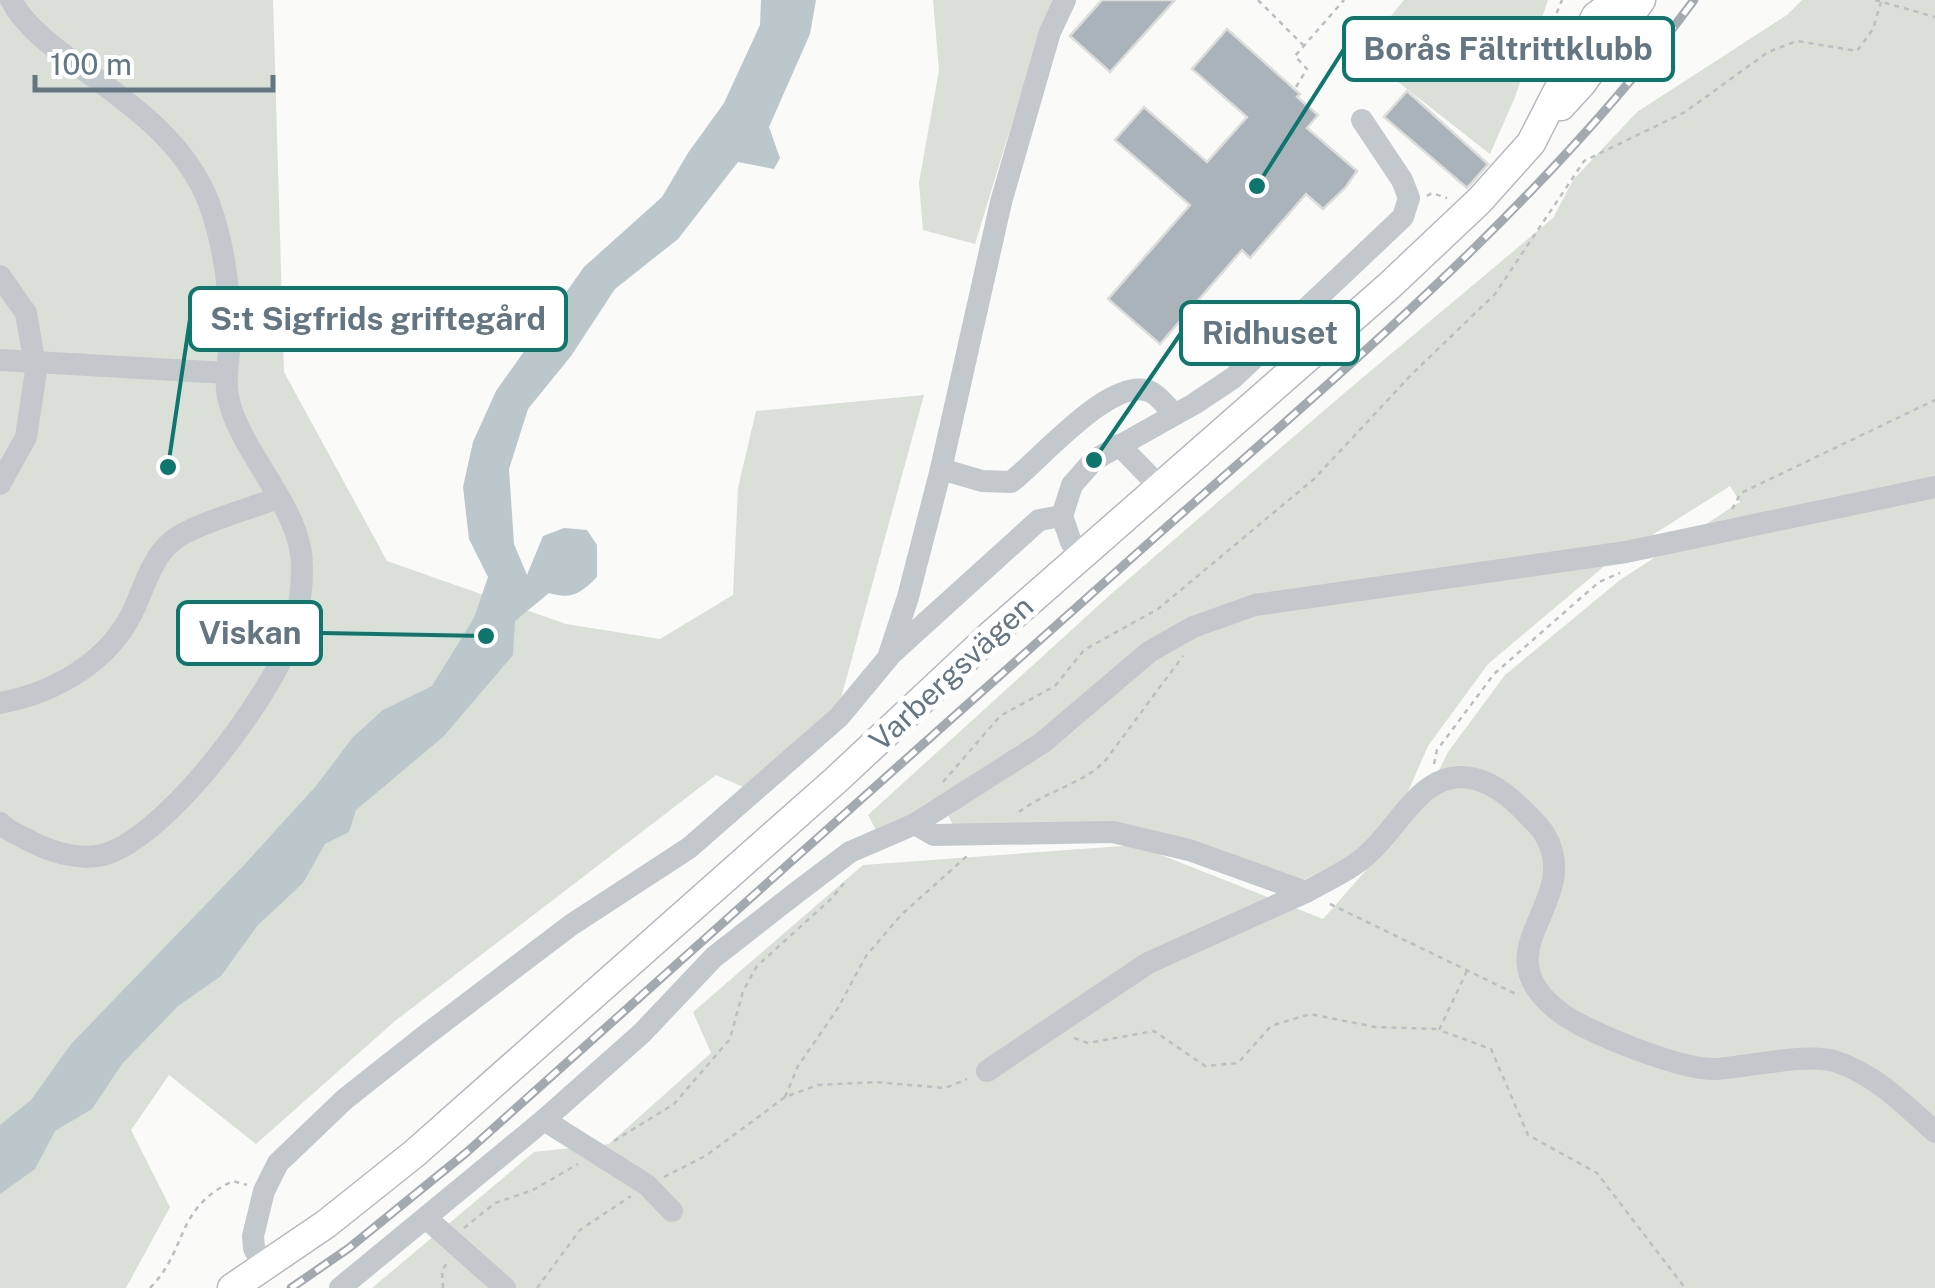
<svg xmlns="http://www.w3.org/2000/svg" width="1935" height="1288" font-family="'Public Sans',sans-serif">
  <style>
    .green { fill: #dadfd7 }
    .water { fill: #bbc7cb }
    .building { fill: #aab3b9; stroke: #dcdcda; stroke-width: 2.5 }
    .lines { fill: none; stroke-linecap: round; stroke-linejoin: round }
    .major-casing { stroke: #b5babe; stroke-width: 31 }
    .path { stroke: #bbbfc2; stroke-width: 2.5; stroke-dasharray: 5 5; stroke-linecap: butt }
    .minor { stroke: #c3c8cc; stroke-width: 22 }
    .major { stroke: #fff; stroke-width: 28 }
    .rail-casing { stroke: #a2aab0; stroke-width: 9 }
    .rail { stroke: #fff; stroke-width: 5; stroke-dasharray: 15; stroke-linecap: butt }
    .labels { text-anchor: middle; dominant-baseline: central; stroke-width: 10; stroke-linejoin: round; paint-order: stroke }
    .street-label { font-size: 30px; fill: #657683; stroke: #fff }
    .leader { fill: none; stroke: #0f766e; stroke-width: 4 }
    .callout-dot { fill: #0f766e; stroke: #fff; stroke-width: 4 }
    .callout { fill: #fff; stroke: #0f766e; stroke-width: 4 }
    .callout-label { font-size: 32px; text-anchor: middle; font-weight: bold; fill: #657683 }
  </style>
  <rect width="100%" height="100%" fill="#fafaf8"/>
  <g class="green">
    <path d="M0,0H273L284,372L387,561L566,624L660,639L733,595L738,488L756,411L924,395L838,709L743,787L716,775L395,1021L256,1144L169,1075L131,1130L170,1207L126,1288H0Z"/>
    <path d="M933,0H1057L1027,74L975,244L923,230L919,183L939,70Z"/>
    <path d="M1404,0H1548L1515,97L1490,154L1361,53Z"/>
    <path d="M1802,0H1935V1288H372L534,1152L609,1144L711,1053L693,1012L863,865L1136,845L1323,919L1420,809L1448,752L1505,675L1620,580L1740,502L1730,486L1608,563L1488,664L1428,746L1400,810L1363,851L1299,882L1191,840L955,829L940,799L878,834L868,815L1110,595L1342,395L1553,218L1573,180L1637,112L1787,15Z"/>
  </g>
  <path class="water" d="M761,0H816L810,34L769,127L780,158L774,169L738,162L678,239L615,289L571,356L528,409L509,469L514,544L527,575L543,536L564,528L587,530L597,545V577C581,593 572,600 549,593L515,621L513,655L443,737L356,810L349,832L325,844L303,883L257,926L221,976L178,1006L122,1064L92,1109L55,1131L35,1169L0,1194V1125L31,1100L71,1044L245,864L316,786L353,737L383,710L432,686L474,618L488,577L469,539L463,487L473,442L496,391L584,267L662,197L688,153L724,103L760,25Z"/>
  <g class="building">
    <path d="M1102,0H1175L1110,72L1070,36Z"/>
    <path d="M1227,29L1300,94L1297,97L1318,115L1307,128L1357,171L1345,188L1323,209L1306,194L1250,258L1242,250L1160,344L1108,299L1190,205L1115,140L1144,107L1207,162L1247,117L1192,69Z"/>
    <path d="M1407,91L1488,164L1467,188L1384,117Z"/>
  </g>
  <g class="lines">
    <defs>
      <g id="major">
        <path d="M1561,106L1582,83L1641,0"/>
        <path d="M232,1288L326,1224L415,1153L836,780L990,636L1389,286L1479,201L1531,143L1596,16L1618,0"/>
      </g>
    </defs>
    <use href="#major" class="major-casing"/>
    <g class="path">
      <path d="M1258,0L1303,45"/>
      <path d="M1875,0L1935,17"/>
      <path d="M1539,78L1545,61L1541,55L1543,47L1562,0"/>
      <path d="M1296,87L1307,69L1295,56L1344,0"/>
      <path d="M1427,196L1432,193L1447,198"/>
      <path d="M1732,509L1741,493L1935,400"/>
      <path d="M1434,764L1437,750L1494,674L1599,582L1620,573"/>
      <path d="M943,782L1000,716L1055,686L1084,650L1158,609L1314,479L1412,374L1495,294L1584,161L1685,112L1768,52L1797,41L1857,51L1873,29L1881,2"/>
      <path d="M1019,812C1046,791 1081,785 1105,761L1183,656"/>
      <path d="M1330,904L1516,994"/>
      <path d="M1467,971L1439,1030L1491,1049L1528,1135L1597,1173L1685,1288"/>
      <path d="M1074,1038L1088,1043L1154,1031L1205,1066L1238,1063L1271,1026L1310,1014L1375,1027L1438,1029"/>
      <path d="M785,1097L798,1066L838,1008L866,956L901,915L967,856"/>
      <path d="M614,1141L674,1104L730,1039L743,991L757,966L831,899L845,882"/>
      <path d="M664,1177L707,1155L785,1097L818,1085L875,1082L945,1088L967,1079"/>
      <path d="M464,1228L495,1203L533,1190L578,1164"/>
      <path d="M150,1288C189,1248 174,1209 233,1181L247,1185"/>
      <path d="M443,1288L442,1271L448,1261"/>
      <path d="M537,1288L580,1230L631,1196"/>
    </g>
    <g class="minor">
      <path d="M1065,0L1050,32L1001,202L941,469L982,481L1011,482C1039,461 1113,373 1151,392C1159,396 1168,408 1174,414"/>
      <path d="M0,276L26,313L36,371L26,437L0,484"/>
      <path d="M0,360L227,373"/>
      <path d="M1119,445L1160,487"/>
      <path d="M1081,555L1071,542L1062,516L1072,485L1094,460L1194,404L1233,378L1403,217L1409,198L1402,180L1362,120"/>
      <path d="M890,655L1039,520L1062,516"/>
      <path d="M0,703C54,693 110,662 134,609C144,587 152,558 171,542C190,525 252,508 278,498"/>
      <path d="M0,823C9,832 21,836 32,842C52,852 74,859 97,856C161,847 273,694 292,635C299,614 302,589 302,568C303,508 241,456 228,397C224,377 230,356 230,336C230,292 224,244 209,203C187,145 135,107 87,72C60,52 27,30 11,0"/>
      <path d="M915,824L934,835L1113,832L1189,850L1306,892C1327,880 1353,869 1370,852C1402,823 1424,766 1475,779C1495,784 1511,798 1525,812C1531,819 1541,827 1545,835C1585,903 1476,950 1561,1013C1588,1033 1683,1071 1717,1069C1748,1067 1809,1052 1837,1062C1876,1075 1905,1105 1935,1132"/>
      <path d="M987,1071L1148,963L1306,892"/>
      <path d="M544,1120L647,1185L672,1211"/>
      <path d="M426,1218L505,1288"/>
      <path d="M264,1268L254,1248L253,1236L264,1191L278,1163L345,1099L426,1035L571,925L689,848L839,717L888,658L908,597L941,469"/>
      <path d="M340,1288L544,1120L642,1033L714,957L796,893L850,852L915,824L1042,743L1149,652L1193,627L1255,605L1626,552L1935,487"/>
    </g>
    <use href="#major" class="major"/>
    <defs>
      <path id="rail" d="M291,1288L349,1248L467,1152C698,944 930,738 1162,531C1349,365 1544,203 1694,0"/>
    </defs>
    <use href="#rail" class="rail-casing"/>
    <use href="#rail" class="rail"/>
  </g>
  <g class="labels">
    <g class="street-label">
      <text transform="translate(951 673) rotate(-43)">Varbergsvägen</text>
    </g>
  </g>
  <path class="leader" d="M1257 186L1344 49M168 467L190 319M1094 460L1181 333M486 636L321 633"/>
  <g class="callout-dot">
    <circle cx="1257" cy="186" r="10"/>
    <circle cx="168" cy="467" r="10"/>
    <circle cx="1094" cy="460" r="10"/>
    <circle cx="486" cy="636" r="10"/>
  </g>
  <g class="callout">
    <rect x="1344" y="18" width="329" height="62" rx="10"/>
    <rect x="190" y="288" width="376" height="62" rx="10"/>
    <rect x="1181" y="302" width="177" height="62" rx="10"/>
    <rect x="178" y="602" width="143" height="62" rx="10"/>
  </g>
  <g class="callout-label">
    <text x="1508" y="60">Borås Fältrittklubb</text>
    <text x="378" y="330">S:t Sigfrids griftegård</text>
    <text x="1270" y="344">Ridhuset</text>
    <text x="250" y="644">Viskan</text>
  </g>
  <path d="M35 75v15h238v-15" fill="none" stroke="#657683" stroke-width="5"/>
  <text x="50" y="75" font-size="30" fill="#657683" stroke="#ffffff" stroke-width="8" paint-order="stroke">100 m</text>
</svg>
